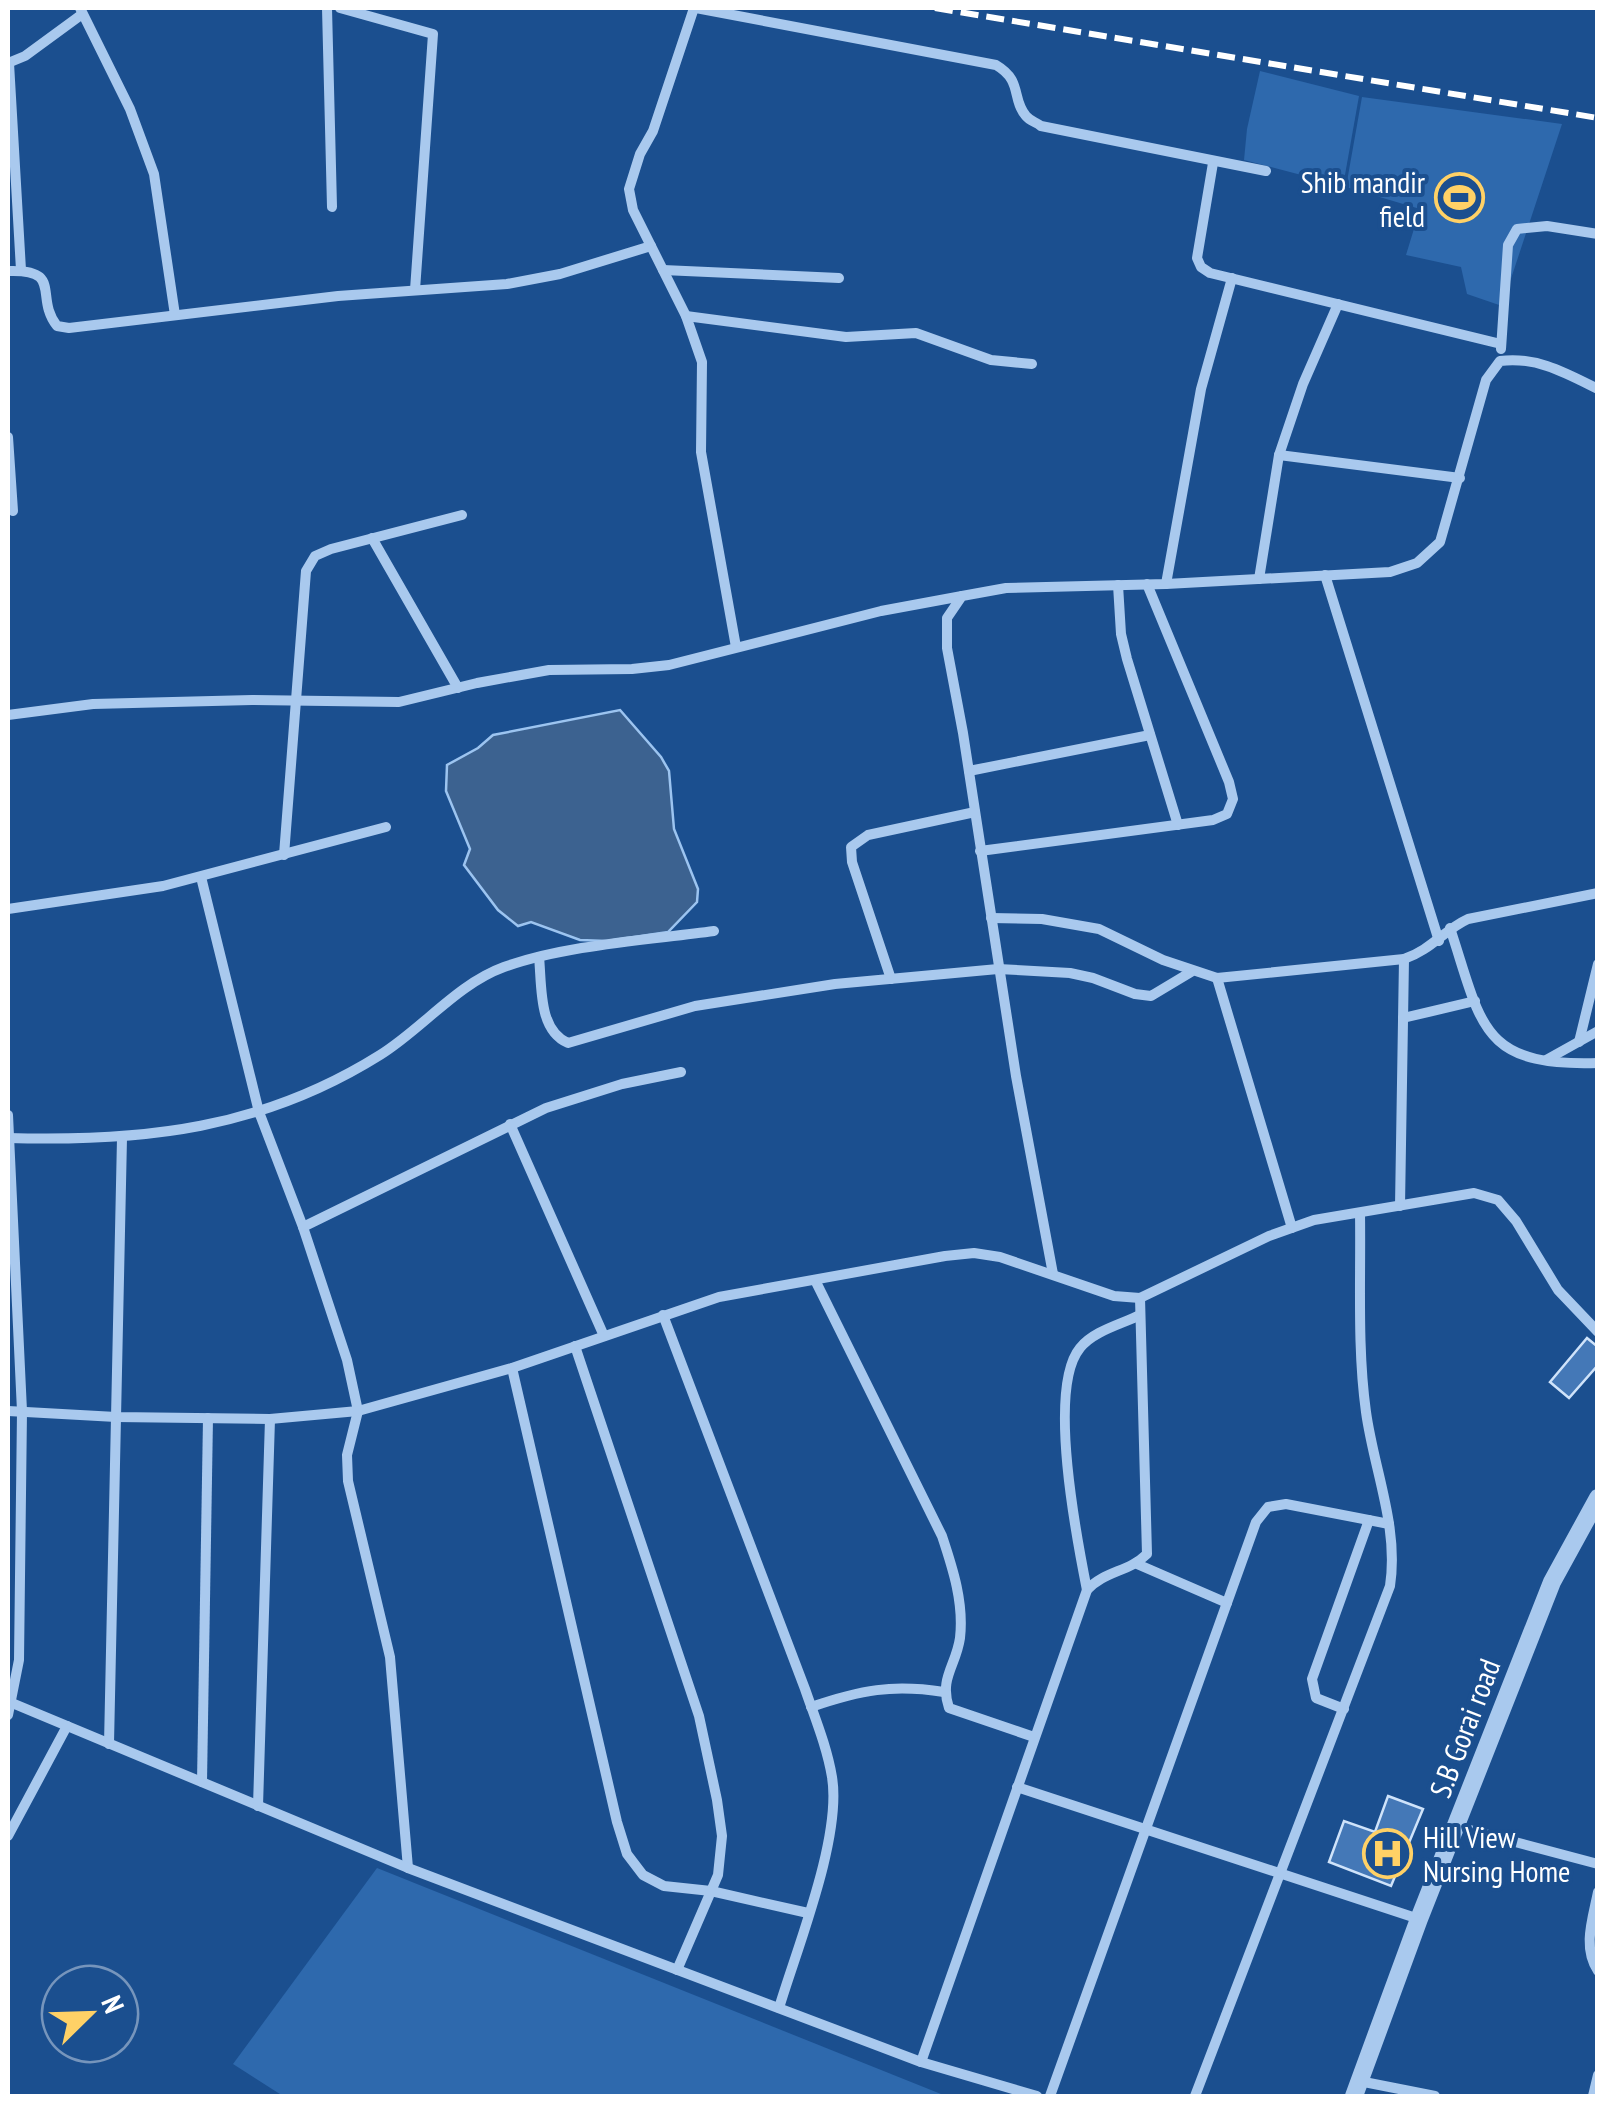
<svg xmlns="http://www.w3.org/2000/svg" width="1605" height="2104" font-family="'PT Sans Narrow',sans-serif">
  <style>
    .green { fill: #2e69ad }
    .water { fill: #3c6290; stroke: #9cc4f0; stroke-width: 2.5 }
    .building { fill: #4478b7; stroke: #cfe3fa; stroke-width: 2.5 }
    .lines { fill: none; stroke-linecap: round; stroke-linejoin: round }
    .minor { stroke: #a9c9ee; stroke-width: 10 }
    .tertiary { stroke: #a9c9ee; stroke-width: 18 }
    .rail { stroke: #fff; stroke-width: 6; stroke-dasharray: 18 8; stroke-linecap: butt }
    .labels { text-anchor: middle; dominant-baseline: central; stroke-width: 8; stroke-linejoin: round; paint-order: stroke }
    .poi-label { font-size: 30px; fill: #fff; stroke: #1b4f8f; text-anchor: end }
    .street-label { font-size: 30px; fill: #fff; stroke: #1b4f8f }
  </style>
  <rect width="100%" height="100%" fill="#1b4f8f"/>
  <g class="green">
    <path d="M1260,71L1359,96L1343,186L1244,160L1247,129Z"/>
    <path d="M1362,97L1562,124L1502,306L1467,294L1461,267L1406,255L1420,209L1346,187Z"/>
    <path d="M377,1868L946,2096H283L233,2064Z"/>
  </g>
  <path class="water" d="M620,710L661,757L669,771L674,829L698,889L697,902L668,932L607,941L580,940L531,922L518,926L498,910L464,865L470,849L446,791L447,765L478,748L493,735Z"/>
  <g class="building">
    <path d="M1587,1338L1598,1347V1365L1569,1398L1550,1382Z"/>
    <path d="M1388,1796L1423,1809L1391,1886L1329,1862L1344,1821L1375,1832Z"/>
  </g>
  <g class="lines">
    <g class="minor">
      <path d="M80,8L130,109L154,174L175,315"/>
      <path d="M327,8L332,207"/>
      <path d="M340,8L433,34L415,290"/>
      <path d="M694,8L653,131L640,154L629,189L633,210L686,316L702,362L701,452L736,647"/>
      <path d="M696,8L996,65C1023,81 1011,98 1026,116C1030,121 1036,122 1041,126L1266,171"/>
      <path d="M8,63L25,56L81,15"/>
      <path d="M9,63L21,270"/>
      <path d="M1213,163L1197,258L1201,267L1210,273L1501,344"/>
      <path d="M663,270L839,278"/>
      <path d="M8,271C64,269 34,297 57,326L69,328L338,296L507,284L560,274L651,246"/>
      <path d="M686,316L846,337L916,333L991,360L1032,364"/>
      <path d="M1501,349L1508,245L1517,229L1547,226L1598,234"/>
      <path d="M8,437L13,511"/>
      <path d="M1279,455L1460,478"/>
      <path d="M372,538L458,688"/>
      <path d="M1325,575L1439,941"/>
      <path d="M1259,579L1279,455L1303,384L1338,304"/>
      <path d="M1166,584L1201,389L1232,278"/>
      <path d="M1118,585L1121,634L1127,659L1178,825"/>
      <path d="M8,715L93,704L252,700L399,702L477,683L549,670L632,669L669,665L881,611L962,596"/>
      <path d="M969,771L1150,735"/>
      <path d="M980,851L1213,820L1227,814L1233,799L1229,782L1147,584"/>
      <path d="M284,855L306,571L315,556L331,549L462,515"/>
      <path d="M201,877L259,1112L303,1227L347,1360L358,1411L347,1455L348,1481L390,1657L408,1868"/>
      <path d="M8,909L163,886L386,827"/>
      <path d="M991,918L1042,919L1099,929L1163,960L1217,978L1404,959C1431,950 1444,930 1468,919L1598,893"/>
      <path d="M1450,928C1482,1024 1479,1067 1598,1063"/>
      <path d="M539,957C542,986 538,1030 568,1043L695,1006L835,984L998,969L1070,973L1093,978L1135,994L1151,996L1191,972"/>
      <path d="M1217,978L1292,1228"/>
      <path d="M891,979L852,862L851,847L868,835L975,812"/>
      <path d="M1403,1018L1475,1001"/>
      <path d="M1579,1042L1598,964"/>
      <path d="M1546,1060L1598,1031"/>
      <path d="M8,1115L22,1411L19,1660L8,1715"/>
      <path d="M510,1124L604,1336"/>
      <path d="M8,1138C144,1142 262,1129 380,1055C422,1029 457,984 504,967C565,945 648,940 714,931"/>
      <path d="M1400,1206L1404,959"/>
      <path d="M303,1227L546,1108L622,1084L681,1072"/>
      <path d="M1053,1274L1016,1076L963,733L947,648V618L962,596L1006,588L1166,584L1390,572L1417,563L1440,542L1486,380L1500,361C1536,356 1566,373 1598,389"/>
      <path d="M815,1280L942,1536C953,1569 964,1603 960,1638C956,1666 939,1678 949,1708L1034,1737"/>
      <path d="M663,1315L805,1689C815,1718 827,1747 832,1777C842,1837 797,1948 779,2008"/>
      <path d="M575,1346L699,1716L717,1800L722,1836L718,1875L677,1970"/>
      <path d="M512,1368L617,1822L627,1854L643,1875L664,1886L711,1891L808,1913"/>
      <path d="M8,1411L116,1417L270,1419L358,1411L512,1368L719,1297L945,1256L974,1253L1000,1257L1114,1296L1140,1298L1269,1236L1314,1220L1474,1193L1498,1200L1516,1221L1558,1290L1598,1332"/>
      <path d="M1137,1564L1227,1603"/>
      <path d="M1087,1590C1077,1540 1047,1388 1080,1348C1093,1331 1122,1324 1140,1315"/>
      <path d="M12,1703L408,1868L921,2062L1037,2096"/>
      <path d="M811,1707C861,1690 892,1684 944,1692"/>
      <path d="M1344,1709L1316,1698L1312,1679L1369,1520"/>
      <path d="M109,1744L122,1138"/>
      <path d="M202,1782L208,1418"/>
      <path d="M1017,1787L1419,1919"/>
      <path d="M258,1806L270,1419"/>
      <path d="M1455,1826L1598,1864"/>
      <path d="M8,1836L67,1726"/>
      <path d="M1598,1892C1593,1918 1582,1947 1598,1971"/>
      <path d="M921,2062L1087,1590C1104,1571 1129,1572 1147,1554L1140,1298"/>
      <path d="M1359,2081L1435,2096"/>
      <path d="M1050,2096L1256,1522L1268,1507L1286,1504L1389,1524"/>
      <path d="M1195,2096L1390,1586C1399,1527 1374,1470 1366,1412C1357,1347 1361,1279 1360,1213"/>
      <path d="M1593,2096L1598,2075"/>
    </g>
    <path class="tertiary" d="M1354,2096L1419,1919L1552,1582L1598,1498"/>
    <path class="rail" d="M935,8L1598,118"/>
  </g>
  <defs>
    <symbol id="stadium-ring" viewBox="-11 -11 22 22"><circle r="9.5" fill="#1b4f8f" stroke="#ffd166" stroke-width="1.5"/><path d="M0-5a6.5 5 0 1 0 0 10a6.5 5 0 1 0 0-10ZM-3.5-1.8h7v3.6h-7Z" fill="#ffd166"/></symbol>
    <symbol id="hospital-ring" viewBox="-11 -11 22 22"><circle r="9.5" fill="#1b4f8f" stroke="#ffd166" stroke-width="1.5"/><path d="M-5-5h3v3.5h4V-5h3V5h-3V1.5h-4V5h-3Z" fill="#ffd166"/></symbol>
  </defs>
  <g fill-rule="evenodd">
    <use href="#stadium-ring" x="1432" y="170" width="55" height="55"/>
    <use href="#hospital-ring" x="1360" y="1826" width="55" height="55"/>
  </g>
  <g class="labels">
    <g class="poi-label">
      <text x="1425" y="181">Shib mandir<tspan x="1425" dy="34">field</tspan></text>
      <text x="1423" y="1836" text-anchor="start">Hill View<tspan x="1423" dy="34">Nursing Home</tspan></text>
    </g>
    <g class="street-label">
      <text transform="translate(1464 1728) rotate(-69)">S.B Gorai road</text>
    </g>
  </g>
  <rect width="1605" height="2104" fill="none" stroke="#ffffff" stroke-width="20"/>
  <g transform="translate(90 2014) rotate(67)"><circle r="48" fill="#1b4f8f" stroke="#7695bc" stroke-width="2.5"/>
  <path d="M0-8L18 38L0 25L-18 38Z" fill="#ffd166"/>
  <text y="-15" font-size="28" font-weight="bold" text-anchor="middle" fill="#ffffff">N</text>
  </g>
</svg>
